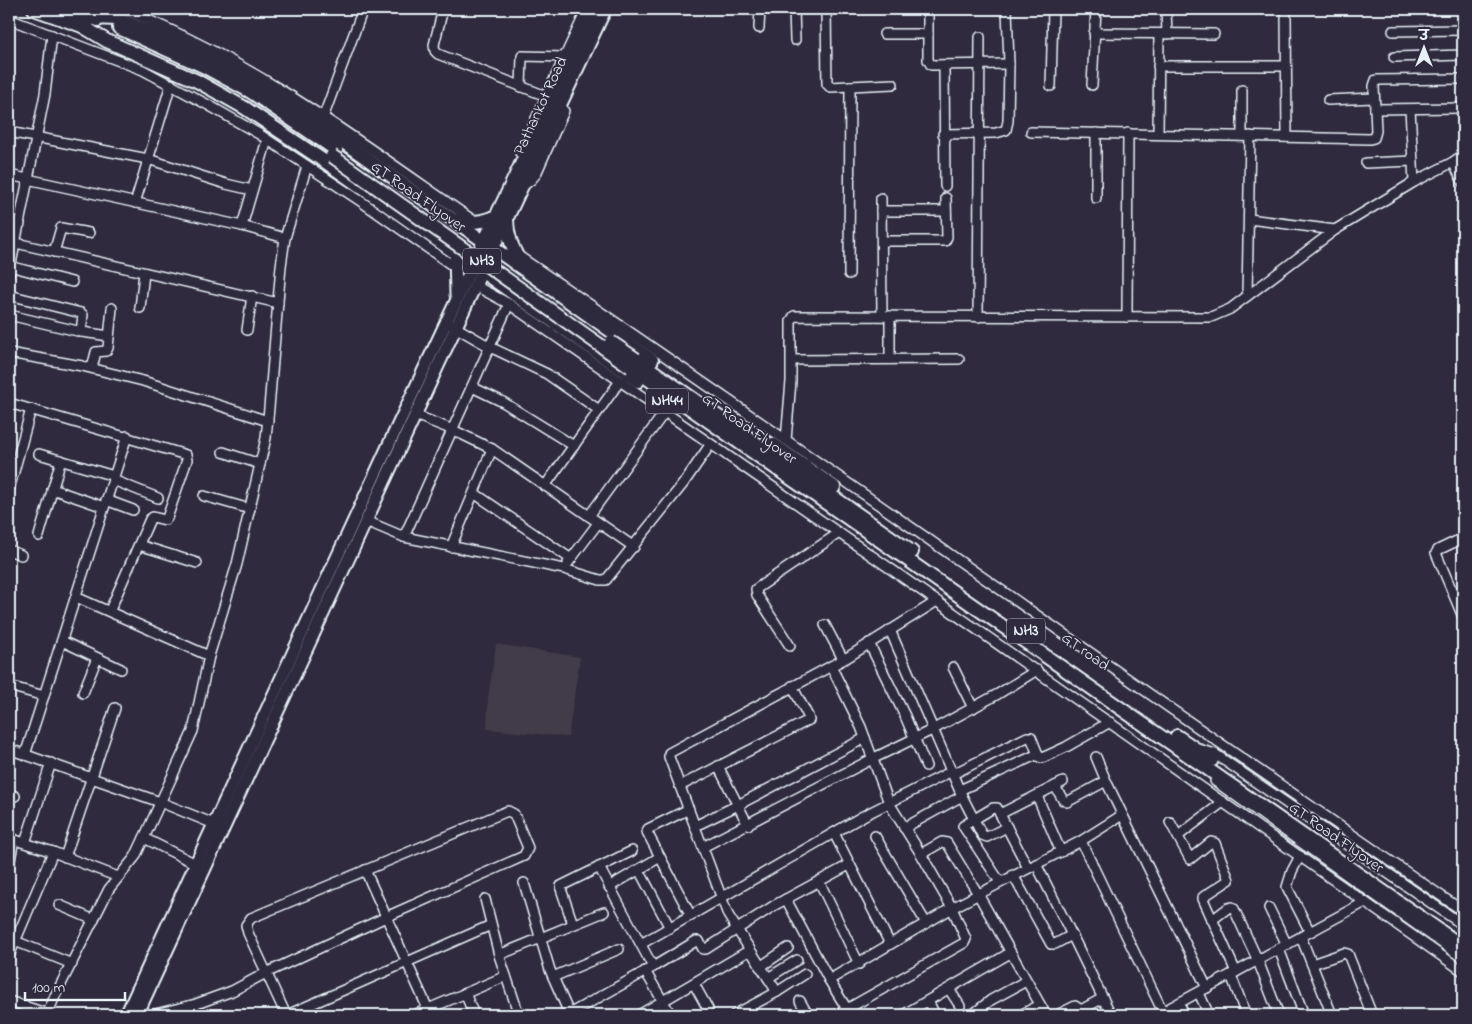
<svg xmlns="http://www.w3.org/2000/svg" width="1472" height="1024" font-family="'Indie Flower','Playpen Sans Deva',sans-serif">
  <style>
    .built { fill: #433b48 }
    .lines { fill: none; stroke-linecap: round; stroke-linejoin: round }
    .minor-casing { stroke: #e8f1f8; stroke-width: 12 }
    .major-casing { stroke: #e8f1f8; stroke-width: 15 }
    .highway-casing { stroke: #e8f1f8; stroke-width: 16 }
    .minor { stroke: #2f2a3d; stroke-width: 9 }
    .major { stroke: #2f2a3d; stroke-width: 11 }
    .highway { stroke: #2f2a3d; stroke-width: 12 }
    .highway-bridge-casing { stroke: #e8f1f8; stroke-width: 16; stroke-linecap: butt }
    .highway-bridge { stroke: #2f2a3d; stroke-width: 12 }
    .labels { text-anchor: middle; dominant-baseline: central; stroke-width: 4; stroke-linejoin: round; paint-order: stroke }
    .shield { fill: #2f2a3d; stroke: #b0b5c0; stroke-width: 1 }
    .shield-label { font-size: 15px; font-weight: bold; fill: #e8f1f8 }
    .street-label { font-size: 16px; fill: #e8f1f8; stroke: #2f2a3d }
  </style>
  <rect width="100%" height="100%" fill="#2f2a3d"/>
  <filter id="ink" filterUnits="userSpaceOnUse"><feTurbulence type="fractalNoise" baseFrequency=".02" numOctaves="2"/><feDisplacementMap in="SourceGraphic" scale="10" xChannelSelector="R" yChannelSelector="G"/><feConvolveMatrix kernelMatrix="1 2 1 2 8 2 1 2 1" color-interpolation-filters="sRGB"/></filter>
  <g filter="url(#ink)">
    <path class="built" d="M496,644L580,657L568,737L487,729L488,698Z"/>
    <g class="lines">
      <defs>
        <g id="minor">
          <path d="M121,9C250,58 361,143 474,221"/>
          <path d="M443,9L434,45L435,51L438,54L546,96"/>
          <path d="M794,9L795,40"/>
          <path d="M826,9L827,84L830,87L850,86L849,274"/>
          <path d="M928,9V60L931,65L1009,64"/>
          <path d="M1166,9L1167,34"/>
          <path d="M1286,16L1287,137"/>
          <path d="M9,19L143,70L210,106L259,134L362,202L456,268"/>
          <path d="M759,28L760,9"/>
          <path d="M1393,31L1463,30"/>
          <path d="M1094,33L1214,34"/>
          <path d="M884,34H928"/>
          <path d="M1394,57L1463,55"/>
          <path d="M944,66L945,186"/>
          <path d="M1158,66H1286"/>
          <path d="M1092,85L1096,9"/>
          <path d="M850,86L893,84"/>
          <path d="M1051,86L1053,9"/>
          <path d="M521,87L522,56L565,57"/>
          <path d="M1242,90V136"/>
          <path d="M1328,100L1374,98"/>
          <path d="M1375,109L1463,108"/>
          <path d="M1410,109L1414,182"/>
          <path d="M323,118L363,9"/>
          <path d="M9,132L148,159L226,184L252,190"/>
          <path d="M1031,132L1370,139L1374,138L1376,131L1374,86L1376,80L1463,79"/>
          <path d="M1096,133V198"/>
          <path d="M943,134L996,133L1006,130L1008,121L1009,64L1007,9"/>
          <path d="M1158,134L1159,34"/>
          <path d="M520,153L587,9"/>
          <path d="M1453,162L1463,182"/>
          <path d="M1366,163L1413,161"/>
          <path d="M9,175L242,226L285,238"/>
          <path d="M523,186L531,180L536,174L564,111"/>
          <path d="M881,198L882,315"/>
          <path d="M135,203L171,84"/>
          <path d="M881,211H946"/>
          <path d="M1249,219L1335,230"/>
          <path d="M9,222L20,224"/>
          <path d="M242,226L267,140"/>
          <path d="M882,241H945L947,237L946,198"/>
          <path d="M16,243L278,303"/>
          <path d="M54,252L61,228L89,233"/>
          <path d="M520,257C837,472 1147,695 1463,911"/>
          <path d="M9,266L72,282"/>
          <path d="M9,274L45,94L52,35"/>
          <path d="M474,285L509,304L888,567L1463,971"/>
          <path d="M9,295L81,313L83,315L81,332"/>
          <path d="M1247,296L1250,136"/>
          <path d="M140,308L144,273"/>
          <path d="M9,315L82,332L109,336"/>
          <path d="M890,316V359"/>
          <path d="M978,317L980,37"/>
          <path d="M1127,317L1128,133"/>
          <path d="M450,324L490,347L547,374L599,410"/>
          <path d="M247,330L252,296"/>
          <path d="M9,353L82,366L143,381L268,421"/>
          <path d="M792,360L959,359"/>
          <path d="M92,368L96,352L106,351L108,348L112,308"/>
          <path d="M472,387L503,402L574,446"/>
          <path d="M9,403L186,455L187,460L167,518L165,520L153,517L150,519L110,610"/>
          <path d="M415,415L453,430L492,449L634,547"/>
          <path d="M786,440L791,381V321L794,316L1211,317L1230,309L1335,230L1414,182L1453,162L1463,155"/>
          <path d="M223,452L260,464"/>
          <path d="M39,454L114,476"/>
          <path d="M113,480L158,498"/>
          <path d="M545,486L620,381"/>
          <path d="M52,489L104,507"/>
          <path d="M9,490L31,409"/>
          <path d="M474,493L571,559"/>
          <path d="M204,496L250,509"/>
          <path d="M106,500L133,510"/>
          <path d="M589,516L664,413"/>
          <path d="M366,521L404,537L564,569L600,580H606L683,484L710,445"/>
          <path d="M39,536L61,460"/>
          <path d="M404,537L509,304"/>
          <path d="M1463,538L1438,550L1436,553L1463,617"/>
          <path d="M139,545L197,563"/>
          <path d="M451,547L492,449"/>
          <path d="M9,550L21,555"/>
          <path d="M568,563L598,523"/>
          <path d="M76,597L209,656"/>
          <path d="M825,625L843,659"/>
          <path d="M890,630L962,796L982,835L987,837L1007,827"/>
          <path d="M62,641L121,669"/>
          <path d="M869,643L905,716L926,766"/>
          <path d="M790,646L757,595L756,589L839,533"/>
          <path d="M831,666L861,727L889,803L921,854L952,908L966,939L964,943L847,1009"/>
          <path d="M953,667L973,708"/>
          <path d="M9,686L44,696"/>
          <path d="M83,693L97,658"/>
          <path d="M9,749L160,802L219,826"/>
          <path d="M1202,750L1215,754L1463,925"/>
          <path d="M25,755L127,436"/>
          <path d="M1096,757L1106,781L1207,988"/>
          <path d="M718,766L748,825"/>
          <path d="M953,774L1027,737H1031L1039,757L1042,758L1066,747L1110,722"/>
          <path d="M1215,781L1463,958"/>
          <path d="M680,786L807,721L809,720L808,716L792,686"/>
          <path d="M1055,786L1063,800L1067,802L1106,781"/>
          <path d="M960,790L1038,754"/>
          <path d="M9,794L15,796"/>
          <path d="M1037,796L1061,852"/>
          <path d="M689,809L648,829L647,832L691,916"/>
          <path d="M1000,814L1063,782"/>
          <path d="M1170,822L1190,859L1211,842L1215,843L1229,880L1203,897V899L1236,972"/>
          <path d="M695,826L738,805L865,738"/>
          <path d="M904,828L962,796"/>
          <path d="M834,833L890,944"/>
          <path d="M875,836L926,923"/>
          <path d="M1178,836L1223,802"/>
          <path d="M9,838L53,852L118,877"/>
          <path d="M144,838L196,864"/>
          <path d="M1081,841L1162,1010L1164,1011L1365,902"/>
          <path d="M25,843L51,763"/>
          <path d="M703,847L872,759L934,729L998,694L1037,670"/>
          <path d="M921,854L942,842L947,843L978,894L1046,1015"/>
          <path d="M1300,856L1292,871L1287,887L1310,932"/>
          <path d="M65,857L115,708"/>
          <path d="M1036,864L1072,935L1111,1015"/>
          <path d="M9,866L14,839"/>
          <path d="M599,867L653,967"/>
          <path d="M365,870L428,1009"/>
          <path d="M639,870L670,928"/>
          <path d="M1013,875L1051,944H1055L1072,935"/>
          <path d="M819,881L859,964"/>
          <path d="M1000,882L963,826L993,808H997L1000,814L1028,868"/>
          <path d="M524,883L550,970L568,1011L571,1013L653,967L696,941H699L703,949H706L775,905L849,865"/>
          <path d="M609,887L660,857"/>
          <path d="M485,899L499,955L519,1015"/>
          <path d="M786,899L829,980"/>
          <path d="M59,905L94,920"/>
          <path d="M1269,908L1287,945"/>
          <path d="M1212,920L1228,908L1232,907L1234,909L1258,961L1279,1015"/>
          <path d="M573,924L561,889V886L632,851"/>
          <path d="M1301,937L1332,1015"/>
          <path d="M15,941L72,964"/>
          <path d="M641,944L863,816L952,771"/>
          <path d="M1279,949L1304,1015"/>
          <path d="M499,955L604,912"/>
          <path d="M9,956L53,852"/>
          <path d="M1312,964L1344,953L1348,954L1372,1015"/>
          <path d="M760,967L788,948"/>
          <path d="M645,971L671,1015"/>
          <path d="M1231,975L1246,1015"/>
          <path d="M553,977L619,949"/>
          <path d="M768,978L797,960"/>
          <path d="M694,984L708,1009"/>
          <path d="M949,989L960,1006"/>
          <path d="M777,992L805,974"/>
          <path d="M465,993L474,1015"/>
          <path d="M1199,993L1209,1015"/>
          <path d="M9,1001L48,1014"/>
          <path d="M800,1001L808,1015"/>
          <path d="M928,1001L935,1015"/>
          <path d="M1179,1003L1184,1015"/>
          <path d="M47,1015L55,996L109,889L135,857L144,838L193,731L209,656L237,564L266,438L269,408L281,266L285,238L307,166"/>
          <path d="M151,1015L196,1004L232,991L266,973L386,917L524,856L528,848L514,814L508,811L505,812L251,918L246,925L248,933L286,1015"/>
          <path d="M287,1015L491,925"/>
          <path d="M414,1015L506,976"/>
          <path d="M639,1015L750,950"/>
          <path d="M734,1015L777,992L728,915L669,757V753L848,657L937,601"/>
          <path d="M837,1015L847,1009L829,980L952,908L1081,841L1122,815"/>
          <path d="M903,1015L1010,953"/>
          <path d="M972,1015L991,1000L1026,981"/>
          <path d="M1020,1015L1040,1005"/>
          <path d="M1057,1015L1075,1006L1081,1010L1103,998"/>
        </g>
        <g id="major">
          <path d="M455,252L456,295"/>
          <path d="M126,1015L390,442L473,265"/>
          <path d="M137,1015L482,271"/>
        </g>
        <g id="highway">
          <path d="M34,9L88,28"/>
          <path d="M63,9L98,20"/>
          <path d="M91,18L118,19L164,37L226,68L271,93L339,139L652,360"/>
          <path d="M82,26L107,41L197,81L245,108L327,163L638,381"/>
          <path d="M119,28L203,66L251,92L336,150"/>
          <path d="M507,219C507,237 513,252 524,267"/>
          <path d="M455,220C471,223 482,223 496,216"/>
          <path d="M473,265L595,9"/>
          <path d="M482,271L605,9"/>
          <path d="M636,359L912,552"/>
          <path d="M631,367L1463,947"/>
          <path d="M773,444L834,487"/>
          <path d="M1177,736L1212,760"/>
        </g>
      </defs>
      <use href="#minor" class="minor-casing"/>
      <use href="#major" class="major-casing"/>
      <use href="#highway" class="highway-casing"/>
      <use href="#minor" class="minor"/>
      <use href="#major" class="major"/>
      <use href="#highway" class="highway"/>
      <defs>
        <g id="highway-bridge">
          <path d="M332,156L631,367"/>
          <path d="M611,342L636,359"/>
        </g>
      </defs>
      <use href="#highway-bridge" class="highway-bridge-casing"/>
      <use href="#highway-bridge" class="highway-bridge"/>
    </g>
  </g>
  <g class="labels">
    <g class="shield">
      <rect x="463" y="248.5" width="38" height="25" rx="4"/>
      <rect x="646" y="388.5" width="42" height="25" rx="4"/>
      <rect x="1007" y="618.5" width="38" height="25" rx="4"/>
    </g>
    <g class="shield-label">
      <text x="482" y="261">NH3</text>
      <text x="667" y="401">NH44</text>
      <text x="1026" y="631">NH3</text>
    </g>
    <g class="street-label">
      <text transform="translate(541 106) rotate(-65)">Pathankot Road</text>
      <text transform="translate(418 197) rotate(35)">GT Road Flyover</text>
      <text transform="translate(749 429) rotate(35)">GT Road Flyover</text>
      <text transform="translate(1085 652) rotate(35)">GT road</text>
      <text transform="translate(1336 838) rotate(35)">GT Road Flyover</text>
    </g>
  </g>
  <rect width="1472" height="1024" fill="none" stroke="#2f2a3d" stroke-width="30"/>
  <rect x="15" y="15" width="1442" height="994" fill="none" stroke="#e8f1f8" stroke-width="2" filter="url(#ink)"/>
  <g transform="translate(1424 48)" stroke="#2f2a3d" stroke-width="4" paint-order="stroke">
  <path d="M0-4L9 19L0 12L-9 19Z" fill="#e8f1f8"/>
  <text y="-8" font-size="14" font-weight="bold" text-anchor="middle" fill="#e8f1f8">उ</text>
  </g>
  <path d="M25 992v8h100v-8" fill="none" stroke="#e8f1f8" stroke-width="2.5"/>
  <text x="32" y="992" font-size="15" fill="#e8f1f8" stroke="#2f2a3d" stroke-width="4" paint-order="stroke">100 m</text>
</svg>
